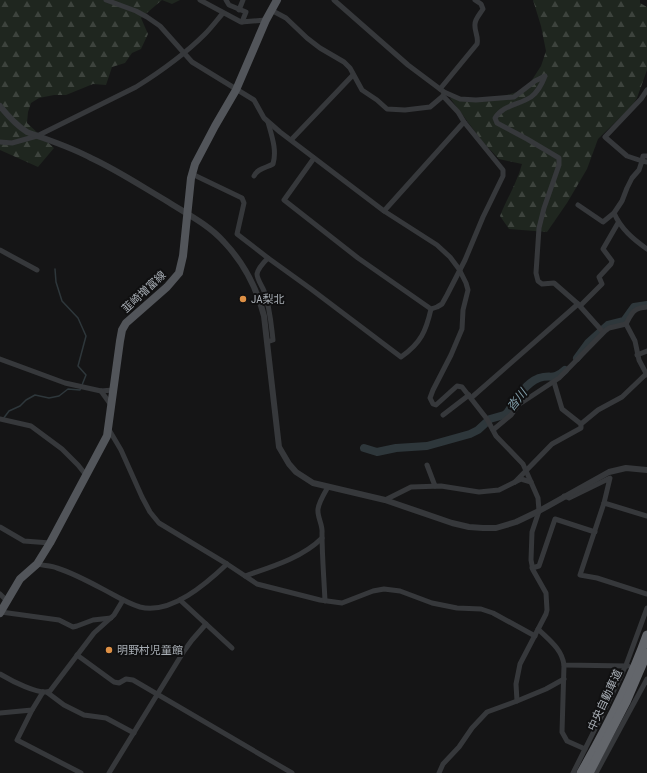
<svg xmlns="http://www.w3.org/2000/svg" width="647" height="773" font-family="'Roboto Condensed','Noto Sans JP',sans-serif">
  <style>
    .forest { fill: url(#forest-firs) }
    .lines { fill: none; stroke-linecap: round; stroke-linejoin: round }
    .stream { stroke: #2e373b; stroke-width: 1.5 }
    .river { stroke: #2e373b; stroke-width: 8 }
    .minor { stroke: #36383b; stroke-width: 5 }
    .tertiary { stroke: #36383b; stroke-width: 6 }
    .primary { stroke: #52555a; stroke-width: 8 }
    .motorway { stroke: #63666b; stroke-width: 9 }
    .poi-dot { fill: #de9045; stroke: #101011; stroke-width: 1.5 }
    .labels { text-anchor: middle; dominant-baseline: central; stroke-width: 4; stroke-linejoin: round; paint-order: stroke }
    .street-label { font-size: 11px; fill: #a8aeb5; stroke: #101011 }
    .poi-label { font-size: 11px; fill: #a8aeb5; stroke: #101011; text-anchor: start }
    .water-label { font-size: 12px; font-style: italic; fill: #83a0ac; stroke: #101011 }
  </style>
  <defs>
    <pattern id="forest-firs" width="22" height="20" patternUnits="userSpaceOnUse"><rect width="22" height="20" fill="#1f261f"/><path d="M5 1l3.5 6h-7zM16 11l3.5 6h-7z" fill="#3d433d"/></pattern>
  </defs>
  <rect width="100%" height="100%" fill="#151516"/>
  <g class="forest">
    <path d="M0,0H180L172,4L162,0L141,18L148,34L141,49L132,53L125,63L112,67L106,85L93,84L66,95H54L39,98L31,103L28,112L27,123L54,148L38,167L0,150Z"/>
    <path d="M533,0H640V3L647,7V70L637,98L632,106L598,139L587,169L567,203L547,232L509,229L500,216C507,198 517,183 522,164L499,159L482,141L450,98L487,101L520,91L530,83L541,66L546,51L541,26Z"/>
  </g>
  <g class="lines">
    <g class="stream">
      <path d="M55,269L56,282L62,301L78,318L86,336L78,366L86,375L82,385"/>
      <path d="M3,419L9,411L20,406L26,400L35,395L49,398L59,396L68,389L80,390L81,388"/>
    </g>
    <g class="river">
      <path d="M577,358L588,343L608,325L624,321L634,307L647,305"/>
      <path d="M364,448L377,452L396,448L427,446L470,434L478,430L490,419L504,415L507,413C515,401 524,384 539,378C551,374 553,381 565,370"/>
    </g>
    <g class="minor">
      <path d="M106,0L136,11L147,17L160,26L192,62L254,100L264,118L280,132L384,211L437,245L450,257L459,269L466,283L468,290L463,310L462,329L451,355L433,390L430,398L433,404L436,405L457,386L462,387L487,419L496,436L523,464L538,498L539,511L532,532L531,560L533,570L546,593L547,610L546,614L520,664L516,684L517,701L487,712L472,728L459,747L443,764L439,773"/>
      <path d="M200,0L241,22L266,20"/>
      <path d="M226,0L229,5L246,12L242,22"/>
      <path d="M334,0L408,65L444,92L443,96L458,112L464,122L384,211"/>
      <path d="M239,10L243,0"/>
      <path d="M271,10L286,18L307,38L320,48L344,62L350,68L362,90L377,100L387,109L405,110L430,107L443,96"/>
      <path d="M440,89L477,44C479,37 474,31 475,24C475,19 480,14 483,9L481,4L475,0"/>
      <path d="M647,90L641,99L605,137L627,156L642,161L643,156H647"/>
      <path d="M444,92L460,99L476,100L514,97L535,81L545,76C542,84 538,92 531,97C519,105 503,105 495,118L497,123L527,139L559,158V165L544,208L539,228L536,273L538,281L542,284L554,283L578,304L603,332"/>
      <path d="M291,140L353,75"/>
      <path d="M0,142L12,143L37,136L136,87C160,72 185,54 205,34C211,28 217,20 223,13"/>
      <path d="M314,158L284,200L358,258L431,309"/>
      <path d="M647,162L642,161L639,170L632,178L627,188L622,201L614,213C621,229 633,239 647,249"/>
      <path d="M192,174L242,198L244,203L237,234L268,258"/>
      <path d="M254,176C258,168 266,168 273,164C277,150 272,137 268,122"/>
      <path d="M578,205L603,222L614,213"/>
      <path d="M0,250L37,270"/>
      <path d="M580,306L602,284L599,277L611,264L612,261L603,249L618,223"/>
      <path d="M626,324L635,341L639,360L647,375"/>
      <path d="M267,342L273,340C271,323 270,307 264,291C262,286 257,279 257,274C258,268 264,262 268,258L311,289L401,357C421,343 426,331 431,309L437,307L442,304L447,295L465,260L483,217L503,176V170L464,122"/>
      <path d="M637,355L647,351"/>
      <path d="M0,359L65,383L101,391L113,390"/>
      <path d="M554,382L562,409L581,424"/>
      <path d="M101,391L111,405"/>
      <path d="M471,398L578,304"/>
      <path d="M443,415L469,395"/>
      <path d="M0,419L31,426L62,449L78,465L86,475"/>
      <path d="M108,428L121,450L142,497L150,512L159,523L227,564L257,584L320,600L342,603L373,591L384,589L400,591L432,603L457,608L481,609L493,613L535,636"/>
      <path d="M493,430L511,415L518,405L559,378L605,331L609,328L626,324C632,313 633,308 647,307"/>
      <path d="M427,465L435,486"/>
      <path d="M515,482L552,444L581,428V424L598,410L622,397L646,374"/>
      <path d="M564,496L569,498L610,478L604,503L580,575L597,578L647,594"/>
      <path d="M385,500L411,487L441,486L479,492L499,490L521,479L531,482"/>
      <path d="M604,503L647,516"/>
      <path d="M0,527L24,541L50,543"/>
      <path d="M37,564C43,566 51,565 57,568C76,574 95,585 112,594C121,599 130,604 140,607C171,615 207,583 227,564"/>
      <path d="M532,568L539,566L555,519L595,532"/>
      <path d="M245,576C271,567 302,558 322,538"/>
      <path d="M0,594L7,601"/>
      <path d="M180,600L232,648"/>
      <path d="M325,601C324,578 322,556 322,533C323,525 317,517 318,509C319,502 324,494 328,487"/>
      <path d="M1,612L59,620L73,627L77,626L93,620L111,618"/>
      <path d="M538,629C549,640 562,649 564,665L628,666"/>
      <path d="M77,655L114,682L119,683L126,679L133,680L292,773"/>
      <path d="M564,665L562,732L567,741L585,749"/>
      <path d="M0,674C10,680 40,696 50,691L94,633L114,615L123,600"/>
      <path d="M48,693L64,705L84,715L106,718L134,733"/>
      <path d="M517,701L546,689L564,679"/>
      <path d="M32,710L17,740L81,773"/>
      <path d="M0,713L32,710L43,692"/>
      <path d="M109,773L184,651L192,640L206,624"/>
      <path d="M573,773L607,705L626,665L647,608"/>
      <path d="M596,773L647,679"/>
    </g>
    <path class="tertiary" d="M0,106C8,116 16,125 27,132C48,140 71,147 91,158C117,170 141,186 165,200C185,213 208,224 224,242C243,262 257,289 264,316L279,447L289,464L296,472L313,483L385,500L452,523L469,527L483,528H496L516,522L539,511L609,472L626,468L647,470"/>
    <path class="primary" d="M0,613L20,579L37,564L50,543L107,436L120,341L122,330L126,323L167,287L179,273L183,256L191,178L195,164L215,126L236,90L266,20L277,0"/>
    <g class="motorway">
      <path d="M581,773C606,729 630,683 647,635"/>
      <path d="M589,773L626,702L647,653"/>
    </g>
  </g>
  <g class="poi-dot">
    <circle cx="243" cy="299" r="4"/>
    <circle cx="109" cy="650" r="4"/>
  </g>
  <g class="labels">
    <g class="street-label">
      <text transform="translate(144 292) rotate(-43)">韮崎増富線</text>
      <text transform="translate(605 700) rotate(-65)">中央自動車道</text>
    </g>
    <g class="poi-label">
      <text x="251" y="299">JA梨北</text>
      <text x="117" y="650">明野村児童館</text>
    </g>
    <g class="water-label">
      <text transform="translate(517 400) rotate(-51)">沓川</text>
    </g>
  </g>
</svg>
